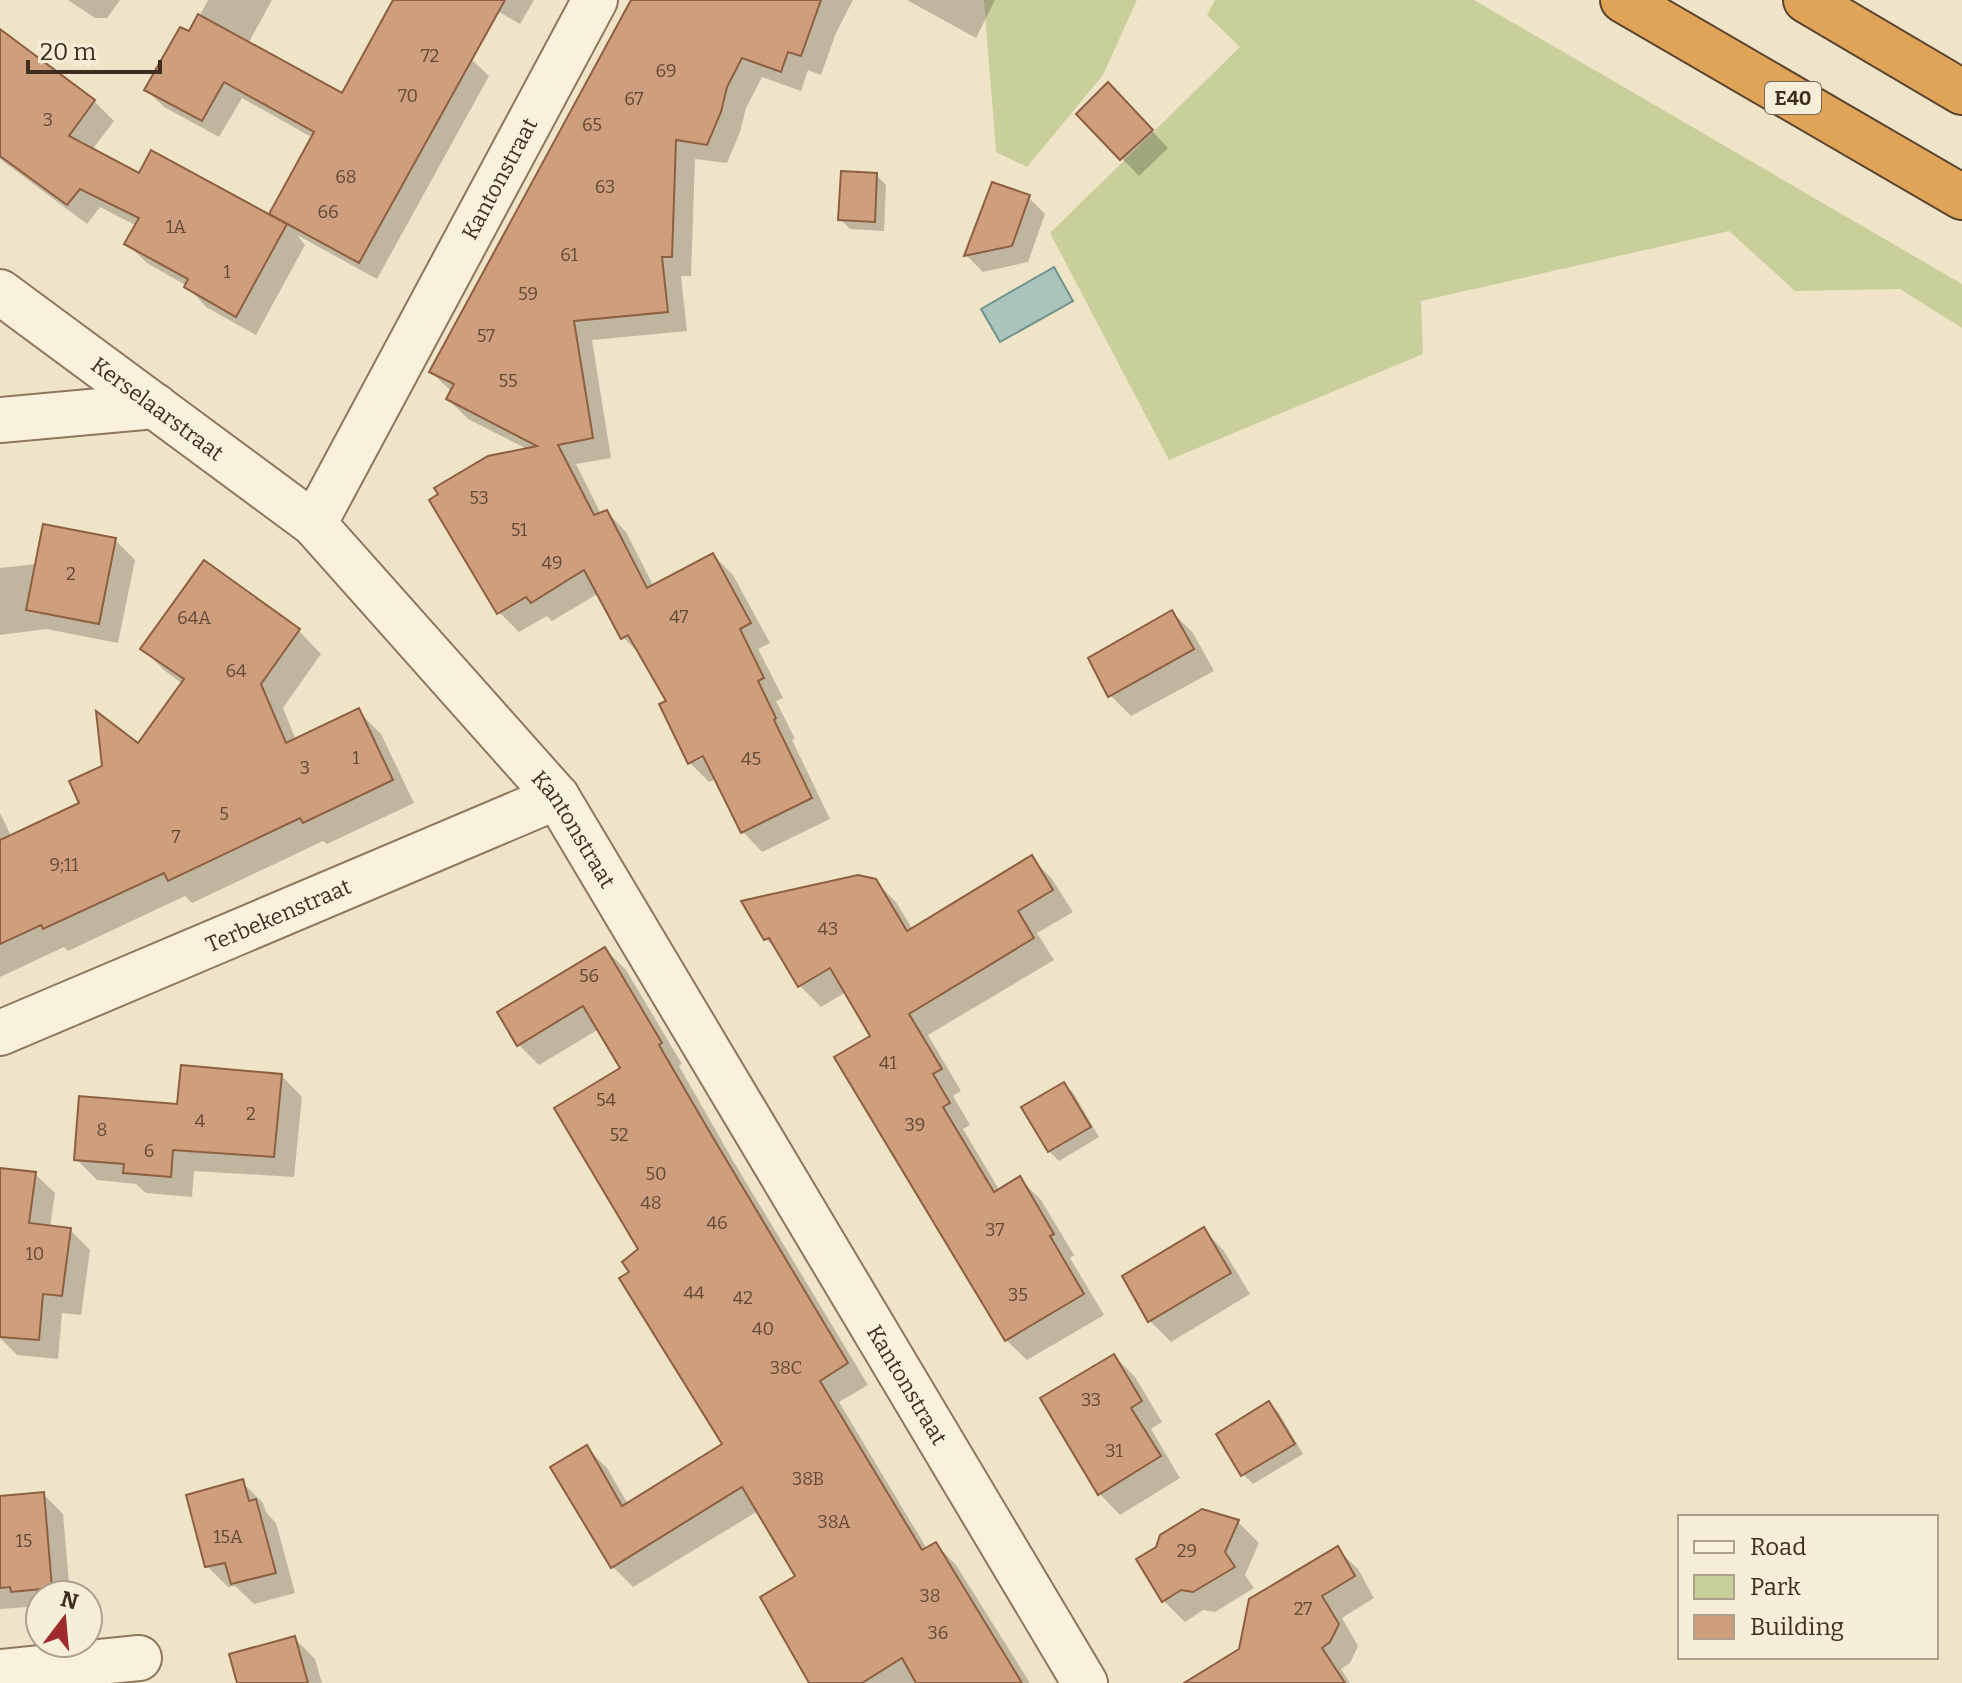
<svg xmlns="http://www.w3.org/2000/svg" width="1962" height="1683" font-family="Bitter,serif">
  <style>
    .green { fill: #c9cf9b }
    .water { fill: #a9c4bc; stroke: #6f938a; stroke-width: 2 }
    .shadow { fill: #0003; fill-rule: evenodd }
    .building { fill: #cf9f7d; stroke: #8d5f41; stroke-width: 2 }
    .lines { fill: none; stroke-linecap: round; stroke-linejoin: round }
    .minor-casing { stroke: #8d765c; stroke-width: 48 }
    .highway-casing { stroke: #5b4430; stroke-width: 48 }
    .minor { stroke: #faf1dc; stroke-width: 44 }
    .highway { stroke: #e0a458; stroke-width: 44 }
    .labels { text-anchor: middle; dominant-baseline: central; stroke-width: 6; stroke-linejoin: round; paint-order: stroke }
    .number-label { font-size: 18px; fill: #624a37 }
    .shield { fill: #f7eed8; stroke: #756857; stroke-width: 2 }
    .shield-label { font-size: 20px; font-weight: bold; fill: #3d2e20 }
    .street-label { font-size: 22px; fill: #3d2e20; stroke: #f7eed8 }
  </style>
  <rect width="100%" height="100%" fill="#f0e4c8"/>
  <g class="green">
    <path d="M984,0H1137L1103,75L1027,167L996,152Z"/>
    <path d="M1215,0H1474L1962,284V328L1900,289L1795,291L1729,231L1421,301L1423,354L1169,460L1050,233L1240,47L1207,15Z"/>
  </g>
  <path class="water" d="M1054,267L1073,301L1000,342L981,309Z"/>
  <g class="shadow">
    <path d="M68,0H120L107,18H95Z"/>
    <path d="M208,0H272L248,44L343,96L471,59L489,76L377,279L297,235L305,245L256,335L206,307L187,286L147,263L127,244L137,226L100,207L87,224L0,159V32L94,101L114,121L92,150L139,176L278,220L272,214L313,138L242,98L219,137L164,107L146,90L190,34Z"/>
    <path d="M479,0H534L520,24Z"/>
    <path d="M633,0H853L836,33L821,75L808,70L801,91L762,77L746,108L740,132L727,163L695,159L691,276H681L687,331L592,340L611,458L576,464L601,514L607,512L626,532L654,587L713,555L733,575L770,643L758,649L783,698L776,701L795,739L792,740L830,819L762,852L743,832L716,779L709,782L689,762L669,701L643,657L623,637L599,593L552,621L547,616L519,632L499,612L529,450L468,419L448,399L452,392L431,372ZM713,753L695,762V758Z"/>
    <path d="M907,0H995L976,38Z"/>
    <path d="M1125,102L1168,148L1139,176L1079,114Z"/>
    <path d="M876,175L886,185L884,231L850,229L840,219Z"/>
    <path d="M993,185L1028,197L1045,214L1028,262L983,272L967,256Z"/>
    <path d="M115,540L135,560L118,643L46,629L0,635V568L37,564Z"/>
    <path d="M204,562L299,631L321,654L283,708L296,740L358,711L381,734L414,803L327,844L323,841L192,903L185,896L68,951L64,947L0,977V854L87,814L104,767L138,745L183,684L165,671L143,649Z"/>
    <path d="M1172,612L1193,633L1214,671L1131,716L1110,695Z"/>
    <path d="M0,813L12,838L0,839Z"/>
    <path d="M1032,858L1052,879L1073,912L1037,933L1054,960L928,1035L961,1091L953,1096L970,1125L963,1129L1000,1191L1020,1179L1041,1200L1074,1255L1070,1258L1104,1315L1027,1360L1006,1340L872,1036L846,992L821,1007L800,986L781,954L766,939L875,881L896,902L913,930Z"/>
    <path d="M605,949L626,970L682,1064L679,1066L732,1159L868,1385L839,1402L927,1549L936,1544L956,1565L1030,1683H811L798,1577L758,1511L633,1587L613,1567L587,1448L607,1468L628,1504L725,1445L631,1273L641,1249L622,1069L599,1029L539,1065L518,1044Z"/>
    <path d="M281,1075L302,1097L294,1177L194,1171L192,1197L146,1193L136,1184L97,1180L76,1159L179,1106Z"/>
    <path d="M1064,1084L1074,1094L1099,1137L1059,1161L1049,1151Z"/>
    <path d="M0,1170L35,1174L55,1193L50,1228L70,1230L90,1250L81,1315L62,1313L58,1359L17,1355L0,1338Z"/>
    <path d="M1204,1230L1224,1251L1250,1294L1171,1342L1150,1321L1125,1277Z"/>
    <path d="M1114,1356L1135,1377L1162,1422L1151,1429L1180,1478L1120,1515L1100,1494Z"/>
    <path d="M1269,1403L1279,1413L1303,1454L1253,1484L1243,1474Z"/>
    <path d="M242,1482L263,1503L266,1512L276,1523L295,1593L254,1604L235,1586L228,1587L207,1566Z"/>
    <path d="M43,1494L63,1514L70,1595H40V1610L33,1611L28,1607L0,1609V1498Z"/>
    <path d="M1202,1512L1238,1522L1259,1543L1245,1575L1254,1588L1215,1612L1203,1610L1185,1622L1164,1601L1158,1548Z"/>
    <path d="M1337,1549L1358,1569L1374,1598L1342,1618L1358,1646L1350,1663L1341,1669L1350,1683H1213Z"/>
    <path d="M294,1638L315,1659L322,1683H239Z"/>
  </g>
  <g class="building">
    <path d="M393,0H505L359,263L269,214L314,132L224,82L202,121L144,90L180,27L189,31L198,14L342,93Z"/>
    <path d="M631,0H821L801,56L788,52L781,72L742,58L727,87L721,112L707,145L676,140L672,257H662L668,312L574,321L593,438L558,445L594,515L607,510L647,588L713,553L751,623L740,629L764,678L758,681L776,718L774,720L812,798L741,833L703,756L688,764L659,704L666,701L628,635L621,639L584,570L531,603L526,597L497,614L429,500L438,494L434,488L488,456L537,446L446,399L454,384L429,372Z"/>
    <path d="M0,29L95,100L69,136L139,173L151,150L287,224L236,317L184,287L188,279L124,244L139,218L80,189L67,205L0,156Z"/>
    <path d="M1108,82L1153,130L1120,160L1076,114Z"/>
    <path d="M841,171L877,173L875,222L838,220Z"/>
    <path d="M992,182L1030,195L1012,246L964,256Z"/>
    <path d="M43,524L116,538L99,624L26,610Z"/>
    <path d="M204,560L300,629L261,684L286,743L359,708L393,780L303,823L300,818L168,881L164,873L43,929L41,925L0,944V840L79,803L69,781L102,766L96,711L138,743L184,679L140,649Z"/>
    <path d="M1172,610L1194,649L1108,697L1088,658Z"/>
    <path d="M1032,855L1053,890L1018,911L1034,938L909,1014L942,1069L933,1074L950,1103L943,1107L994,1192L1020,1176L1054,1234L1050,1236L1084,1294L1005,1341L834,1057L870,1036L830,968L798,987L769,938L764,940L741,901L858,875L876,879L907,931Z"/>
    <path d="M605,947L662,1043L659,1045L712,1136L848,1363L820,1381L922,1550L936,1542L1022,1683H916L902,1658L862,1683H809L760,1597L795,1576L742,1487L611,1568L550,1467L587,1445L622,1506L722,1444L619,1278L629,1272L622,1262L638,1249L554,1108L620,1068L583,1006L517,1046L497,1012Z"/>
    <path d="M181,1065L282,1074L274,1157L173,1150L171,1177L123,1173L124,1164L74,1160L79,1096L177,1104Z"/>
    <path d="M1064,1082L1091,1127L1048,1152L1021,1107Z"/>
    <path d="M0,1168L36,1172L29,1223L71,1228L62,1296L43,1294L39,1340L0,1337Z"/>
    <path d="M1204,1227L1231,1273L1148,1322L1122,1276Z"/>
    <path d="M1114,1354L1142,1401L1131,1408L1161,1456L1098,1495L1040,1398Z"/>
    <path d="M1269,1401L1295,1444L1241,1476L1216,1434Z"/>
    <path d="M243,1479L249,1501L256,1499L276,1573L231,1584L225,1563L205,1567L186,1495Z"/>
    <path d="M44,1492L52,1588L11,1592L10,1587L0,1588V1496Z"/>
    <path d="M1202,1509L1239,1520L1225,1552L1235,1567L1193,1592L1181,1590L1162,1602L1136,1559L1156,1547L1160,1535Z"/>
    <path d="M1338,1546L1355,1576L1322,1596L1339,1624L1330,1642L1322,1648L1345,1683H1184L1239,1649L1249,1599Z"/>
    <path d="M295,1636L308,1683H237L229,1654Z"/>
  </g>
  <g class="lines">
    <defs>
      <g id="minor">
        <path id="s1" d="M0,292L314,524L557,797L1085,1683"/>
        <path d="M0,420L155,406"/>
        <path id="s2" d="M314,524L595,0"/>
        <path id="s3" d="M0,1033L557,797"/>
        <path d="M0,1672L139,1658"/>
      </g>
      <g id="highway">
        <path d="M1623,0L1962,197"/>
        <path d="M1806,0L1962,92"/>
      </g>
    </defs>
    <use href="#minor" class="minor-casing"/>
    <use href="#highway" class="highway-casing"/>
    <use href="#minor" class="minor"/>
    <use href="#highway" class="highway"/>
  </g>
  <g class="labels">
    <g class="number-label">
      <text x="430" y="56">72</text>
      <text x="666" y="71">69</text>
      <text x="408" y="96">70</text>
      <text x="634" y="99">67</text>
      <text x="48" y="120">3</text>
      <text x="592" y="125">65</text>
      <text x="346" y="177">68</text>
      <text x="605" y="187">63</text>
      <text x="328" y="212">66</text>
      <text x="176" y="227">1A</text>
      <text x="569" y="255">61</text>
      <text x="227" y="272">1</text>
      <text x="528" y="294">59</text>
      <text x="486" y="336">57</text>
      <text x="508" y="381">55</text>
      <text x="479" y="498">53</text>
      <text x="519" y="530">51</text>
      <text x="552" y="563">49</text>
      <text x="71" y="574">2</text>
      <text x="679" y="617">47</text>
      <text x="194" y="618">64A</text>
      <text x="236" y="671">64</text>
      <text x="356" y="758">1</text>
      <text x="751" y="759">45</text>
      <text x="305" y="768">3</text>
      <text x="224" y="814">5</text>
      <text x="176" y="837">7</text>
      <text x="64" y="865">9;11</text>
      <text x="828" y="929">43</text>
      <text x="589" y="976">56</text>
      <text x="888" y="1063">41</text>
      <text x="606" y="1100">54</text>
      <text x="251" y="1114">2</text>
      <text x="200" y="1121">4</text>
      <text x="915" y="1125">39</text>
      <text x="102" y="1130">8</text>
      <text x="619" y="1135">52</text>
      <text x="149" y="1151">6</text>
      <text x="656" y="1174">50</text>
      <text x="651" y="1203">48</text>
      <text x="717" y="1223">46</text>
      <text x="995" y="1230">37</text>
      <text x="35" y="1254">10</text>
      <text x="694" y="1293">44</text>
      <text x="1018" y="1295">35</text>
      <text x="743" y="1298">42</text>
      <text x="763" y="1329">40</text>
      <text x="786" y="1368">38C</text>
      <text x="1091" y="1400">33</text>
      <text x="1114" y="1451">31</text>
      <text x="808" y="1479">38B</text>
      <text x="834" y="1522">38A</text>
      <text x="228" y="1537">15A</text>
      <text x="24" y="1541">15</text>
      <text x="1187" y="1551">29</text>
      <text x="930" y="1596">38</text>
      <text x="1303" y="1609">27</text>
      <text x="938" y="1633">36</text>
    </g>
    <rect class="shield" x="1765" y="82" width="56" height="32" rx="6"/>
    <g class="shield-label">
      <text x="1793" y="98">E40</text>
    </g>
    <g class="street-label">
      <text stroke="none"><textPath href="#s2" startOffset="392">Kantonstraat</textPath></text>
      <text stroke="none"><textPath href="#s1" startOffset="196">Kerselaarstraat</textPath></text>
      <text stroke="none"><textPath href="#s1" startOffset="792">Kantonstraat</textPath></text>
      <text stroke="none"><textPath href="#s3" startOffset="302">Terbekenstraat</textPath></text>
      <text stroke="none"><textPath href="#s1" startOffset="1440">Kantonstraat</textPath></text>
    </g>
  </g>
  <rect x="1678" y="1515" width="260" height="144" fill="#f7eed8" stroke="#ada18e" stroke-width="2"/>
  <rect x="1694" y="1541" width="40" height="12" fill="#faf1dc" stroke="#ada18e" stroke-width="2"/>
  <text x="1750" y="1555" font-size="24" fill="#3d2e20">Road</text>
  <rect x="1694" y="1575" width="40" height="24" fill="#c9cf9b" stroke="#ada18e" stroke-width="2"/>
  <text x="1750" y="1595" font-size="24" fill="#3d2e20">Park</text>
  <rect x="1694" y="1615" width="40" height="24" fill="#cf9f7d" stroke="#ada18e" stroke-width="2"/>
  <text x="1750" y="1635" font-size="24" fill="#3d2e20">Building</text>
  <g transform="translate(64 1619) rotate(16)"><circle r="38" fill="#f7eed8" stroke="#ada18e" stroke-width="2"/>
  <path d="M0-6L14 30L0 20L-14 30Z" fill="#9e2a2b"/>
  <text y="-12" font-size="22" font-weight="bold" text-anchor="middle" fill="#3d2e20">N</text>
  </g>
  <path d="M28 60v12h132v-12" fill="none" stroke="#3d2e20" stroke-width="4"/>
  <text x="40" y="60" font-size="24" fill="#3d2e20" stroke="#f7eed8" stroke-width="6" paint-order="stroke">20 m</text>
</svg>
